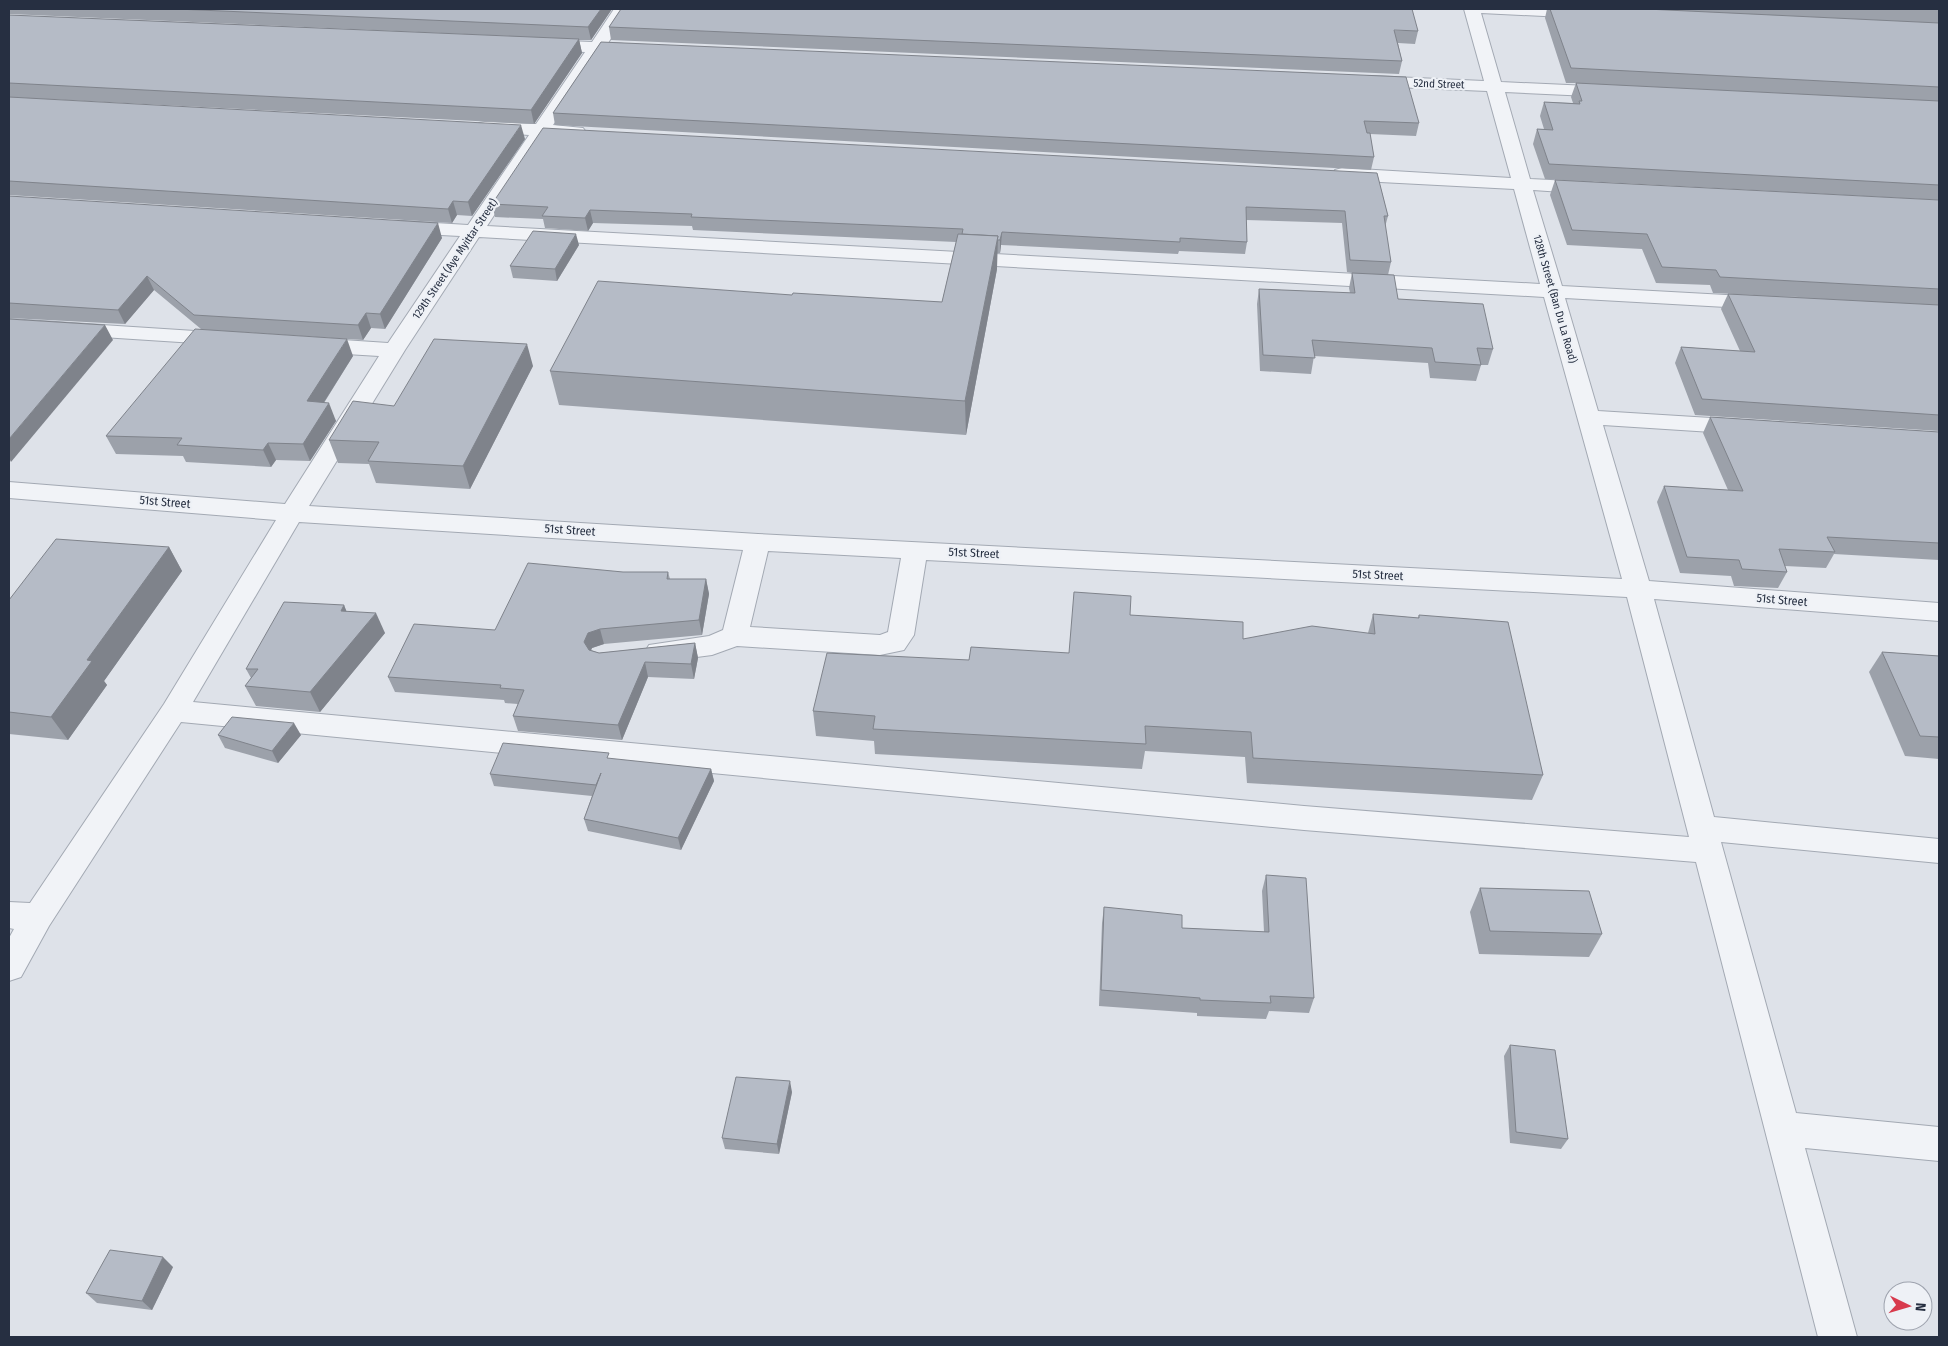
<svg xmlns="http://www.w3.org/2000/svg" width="1948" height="1346" font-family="'Fira Sans Condensed',sans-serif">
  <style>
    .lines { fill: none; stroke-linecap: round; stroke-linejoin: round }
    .minor-casing { stroke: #a3a9b3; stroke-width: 2 }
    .minor { fill: #f1f3f7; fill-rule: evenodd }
    .wall { fill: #9ca1aa }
    .shaded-wall { fill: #7f838b }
    .building { fill: #b5bbc6; stroke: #7f838b }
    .labels { text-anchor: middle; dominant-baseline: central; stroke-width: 4.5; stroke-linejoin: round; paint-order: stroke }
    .far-street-label { font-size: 11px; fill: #262f41; stroke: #eef1f6 }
    .street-label { font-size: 12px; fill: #262f41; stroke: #eef1f6 }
  </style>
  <rect width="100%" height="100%" fill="#dee2e9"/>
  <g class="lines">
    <defs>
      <g id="minor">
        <path d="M614,9H630L608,43L640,45L642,49L640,53H601L553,125L583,128L586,132L583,136L577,137L546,136L487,226L1540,284L1514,189L1342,180L1335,178L1333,174L1335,170L1342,168L1511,178L1487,91L1371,86L1365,85L1362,81L1365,77L1371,76L1484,81L1464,9L1589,10L1591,13L1589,16L1583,18L1481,13L1501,82L1611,87L1617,88L1620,92L1617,96L1611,97L1505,92L1530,179L1591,182L1598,184L1601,188L1598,192L1591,194L1533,190L1562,286L1762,297L1769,299L1773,303L1769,307L1762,309L1565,298L1598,411L1743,420L1751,422L1755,427L1751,432L1743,434L1603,425L1649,581L1939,603V621L1654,599L1714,817L1939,839V863L1721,842L1796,1113L1939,1127V1161L1805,1148L1857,1337H1818L1696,862L1304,830L181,722L49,926L21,977L9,981V938L14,929L9,928V902L30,903L164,704L276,520L9,498V482L285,504L379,356L313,352L305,350L302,345L305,340L313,338L388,343L460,236L402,233L395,231L392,227L395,223L402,221L468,225L529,135L485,132L479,131L476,127L479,123L485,122L536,124L585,52L542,50L536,49L534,45L536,41L542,40L592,42ZM479,237L1544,297L1622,579L758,534L309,506L405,350ZM299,522L743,550L723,630L709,636L649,645L645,652L649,659L659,662L712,655L737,646L880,655L904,650L914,635L926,560L1627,597L1689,837L1304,806L193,702ZM768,551L901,558L888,632L880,635L750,627Z"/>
        <path d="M9,319L226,333L234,334L237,339L234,344L226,345L9,331Z"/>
      </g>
    </defs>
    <use href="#minor" class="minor-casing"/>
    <use href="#minor" class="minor"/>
  </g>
  <g class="wall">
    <path d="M9,9H612L591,40H579L582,53L534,124L46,99L525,139L472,216L457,215L452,223L9,195V15L533,37L9,14Z"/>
    <path d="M621,9L1418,31L1415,44L1398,43L1402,61L1399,74L611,40L609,27Z"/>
    <path d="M1547,9H1939V200L1545,179L1533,144L1537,129H1544L1540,116L1544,102L1573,103L1571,97L1576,83H1566L1545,18Z"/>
    <path d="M601,42L1419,123L1416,136L1370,134L1374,157L1371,170L555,125L553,113Z"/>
    <path d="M1377,173L1388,216L1385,227L1391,262L1388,275L1398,299L1493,349L1488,365H1481L1476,381L1430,378L1428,363L1314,356L1311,374L1260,371L1257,304L1259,289L1350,293L1349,288L1352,273L1347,272L1342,223L1246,220L1247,242L1245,254L1179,251L1178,254L1001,245L1000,253H997V269L966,435L559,405L550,371L792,295L942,302L956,242L693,230L692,226L593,223L588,231L545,228L543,219L495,217L492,204Z"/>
    <path d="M1555,180L1939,200V431L1695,415L1675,363L1681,347L1740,351L1721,309L1728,294L1819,298L1713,293L1710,285L1656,283L1642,249L1567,245L1550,195Z"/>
    <path d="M9,196L442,238L385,329L371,328L363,340L240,332L353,356L324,403L336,421L310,461L276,460L271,467L186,462L183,456L116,454L106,436L201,329L154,290L125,324L9,318Z"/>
    <path d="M579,245L557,281L513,278L510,266Z"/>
    <path d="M533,366L470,489L376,483L369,464L338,463L329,440L394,406Z"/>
    <path d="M1710,417L1939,432V560L1834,554L1826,568L1785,566L1787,572L1778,588L1734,586L1731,576L1680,573L1657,502L1664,486L1728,490L1703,433Z"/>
    <path d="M169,547L182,571L104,681L107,685L68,740L9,734V600Z"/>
    <path d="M623,572H668L670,579H706L709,594L702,635L604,644L592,648L591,650L599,653L695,643L698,658L694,679L648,677L622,740L518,731L513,716L518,704L505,703L504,700L395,692L388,677L495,630Z"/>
    <path d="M344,605L346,611L385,633L320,712L256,706L245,686L251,678L246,669Z"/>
    <path d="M1373,614L1418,618L1419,615L1543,775L1532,800L1247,783L1245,757L1145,751L1142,769L875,754L874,741L816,736L813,711L969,660L1069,653L1130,615L1243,639L1368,633Z"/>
    <path d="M1882,652L1939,656V759L1905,756L1869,672Z"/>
    <path d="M218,735H301L278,763L225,748Z"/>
    <path d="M610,759L711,769L714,781L681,850L588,831L584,819L592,796L494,786L490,774Z"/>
    <path d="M1266,875L1314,998L1309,1013L1269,1011L1266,1019L1197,1016V1013L1099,1006L1102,923L1104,907L1182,928L1264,932L1262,891Z"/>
    <path d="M1480,888L1602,934L1589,957L1479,954L1470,912Z"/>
    <path d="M1510,1045L1568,1139L1561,1149L1510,1143L1504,1056Z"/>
    <path d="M792,1092L779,1154L725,1149L722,1138Z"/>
    <path d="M173,1267L152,1310L97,1303L86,1293Z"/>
  </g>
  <g class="shaded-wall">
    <path d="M601,9H612L591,40L588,27Z"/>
    <path d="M579,39L582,53L534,124L531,110Z"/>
    <path d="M521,125L525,139L472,216L468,202Z"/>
    <path d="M453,201L457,215L452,223L448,209Z"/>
    <path d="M590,210L593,223L588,231L585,218Z"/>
    <path d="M438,223L442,238L385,329L380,314Z"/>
    <path d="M1002,232L1001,245L1000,253V240Z"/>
    <path d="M576,234L579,245L557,281L555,269Z"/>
    <path d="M998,236L997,269L966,435L965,401Z"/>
    <path d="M147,276L154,290L125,324L118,310Z"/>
    <path d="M366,313L371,328L363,340L358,325Z"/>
    <path d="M105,325L113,340L11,462L9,458V439Z"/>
    <path d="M347,339L353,356L314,418L307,401Z"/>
    <path d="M527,344L533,366L470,489L463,466Z"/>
    <path d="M329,403L336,421L310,461L303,444Z"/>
    <path d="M268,443L276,460L271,467L263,450Z"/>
    <path d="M169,547L182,571L104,681L107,685L68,740L51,717L87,660Z"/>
    <path d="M706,579L709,594L702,635L699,620Z"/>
    <path d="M344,605L352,625L341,611Z"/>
    <path d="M376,613L385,633L320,712L310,692Z"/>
    <path d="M600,629L604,644L592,648L588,657L584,642L588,633Z"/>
    <path d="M695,643L698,658L694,679L691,664Z"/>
    <path d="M645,662L648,677L622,740L618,725Z"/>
    <path d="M294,723L301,735L278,763L272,751Z"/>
    <path d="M711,769L714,781L681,850L678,838Z"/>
    <path d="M790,1081L792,1092L779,1154L777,1144Z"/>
    <path d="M163,1257L173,1267L152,1310L142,1301Z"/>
  </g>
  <g class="building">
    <path d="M176,9H601L588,27Z"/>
    <path d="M621,9H1412L1418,31L1394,30L1402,61L609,27Z"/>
    <path d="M1550,9H1646L1939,23V87L1571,68Z"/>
    <path d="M9,15L579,39L531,110L9,83Z"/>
    <path d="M601,42L1406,77L1419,123L1364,121L1367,133H1370L1374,157L553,113Z"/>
    <path d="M1576,83L1939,101V185L1549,164L1537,129L1553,130L1544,102L1580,104L1579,101H1582Z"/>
    <path d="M9,97L521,125L468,202L453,201L448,209L9,181Z"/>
    <path d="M543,128L1377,173L1388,216H1384L1391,262L1350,260L1345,211L1246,207L1247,242L1180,238V242L1002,232L1000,240H997L998,236L962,234L963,229L691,217L692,214L590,210L585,218L542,216L548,207L492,204Z"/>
    <path d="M1555,180L1939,200V289L1720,277L1716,270L1662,267L1647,234L1572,230Z"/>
    <path d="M9,196L438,223L380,314L366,313L358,325L194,315L147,276L118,310L9,303Z"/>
    <path d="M533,231L576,234L555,269L510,266Z"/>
    <path d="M958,234L998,236L965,401L550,371L598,281L792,295L793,293L942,302Z"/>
    <path d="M1352,273L1394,275L1398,299L1483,304L1493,349L1477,348L1481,365L1435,362L1432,348L1312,340L1315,358L1263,355L1259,289L1355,293Z"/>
    <path d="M1728,294L1939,305V415L1702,399L1681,347L1755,352Z"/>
    <path d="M9,319L105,325L9,439Z"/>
    <path d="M195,329L347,339L307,401L329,403L303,444L268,443L263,450L177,445L182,438L106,436Z"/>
    <path d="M434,339L527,344L463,466L368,461L379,442L329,440L353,401L394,406Z"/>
    <path d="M1710,417L1939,432V543L1827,537L1835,552L1779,549L1787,572L1742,569L1739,560L1687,557L1664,486L1743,491Z"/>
    <path d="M56,539L169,547L87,660L92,661L51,717L9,712V600Z"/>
    <path d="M528,563L623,572H668L667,579H706L699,620L600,629L588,633L584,642L589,650L599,653L695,643L691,664L645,662L618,725L513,716L524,690L500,688L501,685L388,677L414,624L495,630Z"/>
    <path d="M1074,592L1131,596L1130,615L1243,622V639L1312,626L1375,634L1373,614L1419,618V615L1508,622L1543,775L1253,758L1251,732L1145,726L1146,744L873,729L875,716L813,711L827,653L969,660L971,647L1069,653Z"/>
    <path d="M284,602L344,605L341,611L376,613L310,692L245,686L258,669H246Z"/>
    <path d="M1882,652L1939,656V737L1920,736Z"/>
    <path d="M232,717L294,723L272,751L218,735Z"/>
    <path d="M503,743L609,753L607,758L711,769L678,838L584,819L601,773L596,785L490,774Z"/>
    <path d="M1266,875L1306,878L1314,998L1270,996L1271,1003L1200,1000V998L1101,990L1104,907L1182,915V928L1269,932Z"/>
    <path d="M1480,888L1589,891L1602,934L1490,931Z"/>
    <path d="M1510,1045L1555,1050L1568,1139L1516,1132Z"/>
    <path d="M736,1077L790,1081L777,1144L722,1138Z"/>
    <path d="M110,1250L163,1257L142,1301L86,1293Z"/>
  </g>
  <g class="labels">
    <g class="far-street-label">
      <text transform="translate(1439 84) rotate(2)">52nd Street</text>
      <text transform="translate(455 259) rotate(-56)">129th Street (Aye Myittar Street)</text>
      <text transform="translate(1555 299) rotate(74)">128th Street (Ban Du La Road)</text>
    </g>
    <g class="street-label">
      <text transform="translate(165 502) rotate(5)">51st Street</text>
      <text transform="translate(570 530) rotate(4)">51st Street</text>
      <text transform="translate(974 553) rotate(3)">51st Street</text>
      <text transform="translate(1378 575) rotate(3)">51st Street</text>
      <text transform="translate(1782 600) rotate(5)">51st Street</text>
    </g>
  </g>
  <rect width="1948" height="1346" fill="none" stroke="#262f41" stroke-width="20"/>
  <g transform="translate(1908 1306) rotate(95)"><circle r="24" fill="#eef1f6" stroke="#9ea3ae"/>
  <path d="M0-4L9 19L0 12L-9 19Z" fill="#d83a4d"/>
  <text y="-8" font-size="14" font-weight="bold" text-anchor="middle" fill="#262f41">N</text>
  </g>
</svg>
